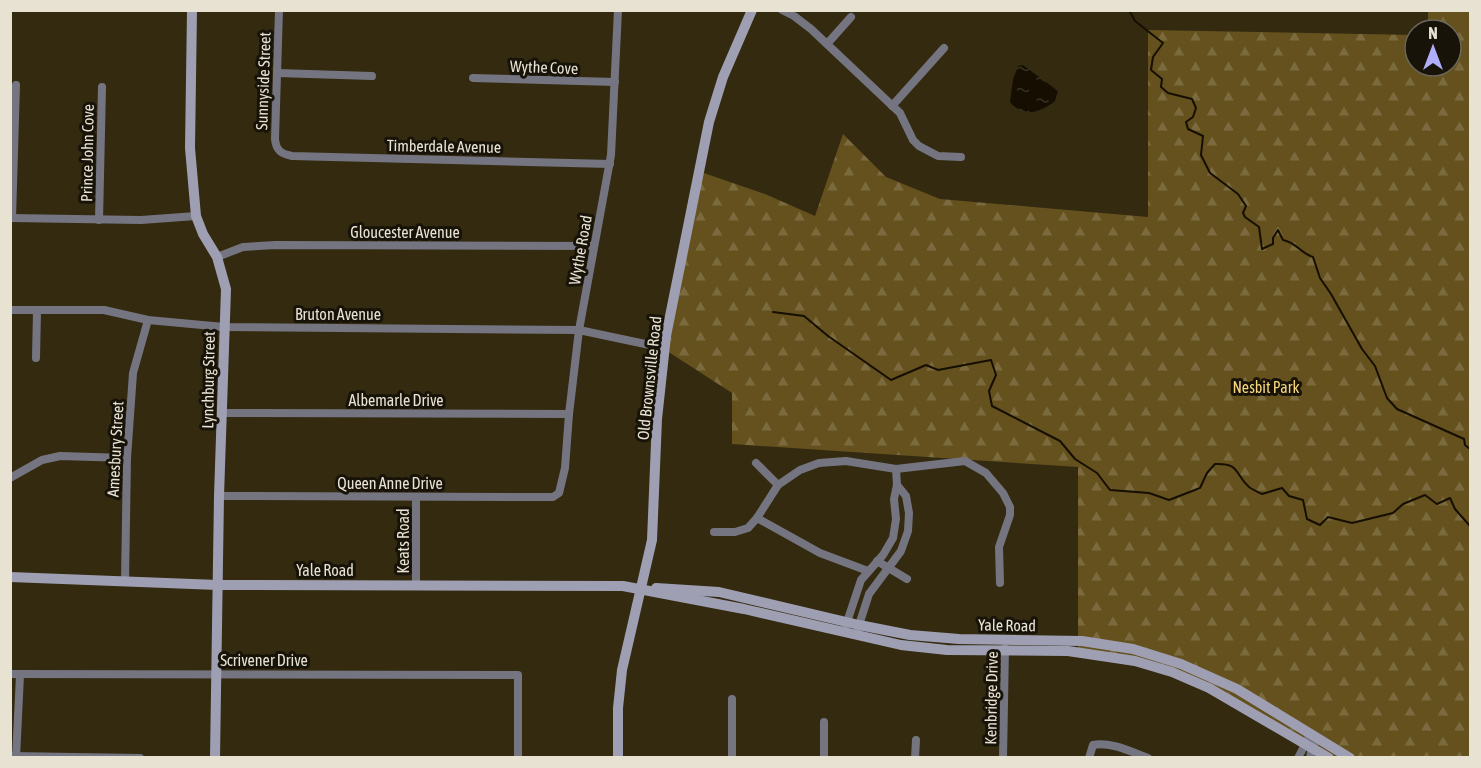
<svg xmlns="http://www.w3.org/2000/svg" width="1481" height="768" font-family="'Asap Condensed',sans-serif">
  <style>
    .forest { fill: url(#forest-firs) }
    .water { fill: url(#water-ripples) }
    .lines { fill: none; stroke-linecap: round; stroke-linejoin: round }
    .stream { stroke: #160f01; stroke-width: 2 }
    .street { stroke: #757581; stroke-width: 8 }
    .secondary { stroke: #9f9fb3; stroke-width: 10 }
    .labels { text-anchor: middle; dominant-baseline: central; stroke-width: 6; stroke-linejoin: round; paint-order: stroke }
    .street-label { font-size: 16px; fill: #e8e2d3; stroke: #171308 }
    .park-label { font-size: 16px; fill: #f6d57c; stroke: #171308 }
  </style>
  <defs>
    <pattern id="forest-firs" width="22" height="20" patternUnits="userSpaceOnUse" patternTransform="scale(1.5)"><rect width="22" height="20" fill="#64511e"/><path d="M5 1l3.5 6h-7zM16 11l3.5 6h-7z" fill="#7a6a3e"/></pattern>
    <pattern id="water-ripples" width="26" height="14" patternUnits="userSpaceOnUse" patternTransform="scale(1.5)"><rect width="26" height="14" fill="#160f01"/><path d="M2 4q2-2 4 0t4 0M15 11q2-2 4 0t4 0" fill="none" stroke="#383225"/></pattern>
  </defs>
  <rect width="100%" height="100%" fill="#332a10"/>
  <path class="forest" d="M1428,11H1470V757H1325L1212,690L1167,672L1078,654V467L732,444V393L664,349L698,171L765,194L815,216L843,134L886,177L940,199L1148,217V30L1415,35V66H1451V30H1428Z"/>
  <path class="water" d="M1023,65L1058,91L1055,101C1040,113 1023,118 1010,102L1013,79L1018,66Z"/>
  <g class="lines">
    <g class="stream">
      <path d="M1129,10L1135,21L1163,43L1153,57L1151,70L1162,79L1161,87L1168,93L1192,99L1196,108L1193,117L1186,122L1188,129L1203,136L1201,155L1210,173L1238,194L1246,206L1243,213L1245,217L1259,227L1262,249L1273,244V238L1278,230L1283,240C1299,244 1298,252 1313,257L1320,278L1331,294L1362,349L1375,366L1387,398L1397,409L1464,439L1465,445L1470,449"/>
      <path d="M773,312L804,316L828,336L891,380L926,365L938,370L991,360L996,375L989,391L992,406L1060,441L1075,459L1097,473L1110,490L1149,493L1169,500L1200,488L1207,473L1215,464C1241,463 1234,474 1249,487C1253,490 1258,492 1262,494L1282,488L1289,496L1303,500L1307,519L1320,525L1328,517L1352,523L1393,513L1403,504L1425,495L1437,504L1450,498L1455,509L1470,526"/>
    </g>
    <g class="street">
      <path d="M279,10L275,139C276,151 282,154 292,156L610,164"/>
      <path d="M782,10L794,16L811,29L900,113L913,140L919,146L938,156L961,157"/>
      <path d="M827,44L851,17"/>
      <path d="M277,73L372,76"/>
      <path d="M473,78L615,82"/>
      <path d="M892,106L944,48"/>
      <path d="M10,218L141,220L196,216"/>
      <path d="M12,218L16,85"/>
      <path d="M99,220L102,87"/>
      <path d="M217,257L243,247L276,245L594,246"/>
      <path d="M10,310H104L148,320L224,327L579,330L664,348"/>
      <path d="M36,358L37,311"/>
      <path d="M223,413L569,414"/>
      <path d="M756,463L778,485"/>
      <path d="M10,478L42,460L60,456L127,458"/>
      <path d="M219,496L540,497H553L559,493L565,468L569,414L579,330L611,155L618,10"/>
      <path d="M757,518L820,553L868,571"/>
      <path d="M714,532H735L748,528L757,518L778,485L800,470L819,463L846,461L896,469L965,461L986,473L1003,493L1010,507V515L999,547L1000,583"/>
      <path d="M877,561L907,579"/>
      <path d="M125,582L127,458L133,373L148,320"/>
      <path d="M416,585V497"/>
      <path d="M846,625L861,580L883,555L893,538L896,519L894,499L897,485L896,469"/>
      <path d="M858,628L869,594L901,551L908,531L909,513L906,496L897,485"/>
      <path d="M10,674L518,675V758"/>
      <path d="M10,756L140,758"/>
      <path d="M16,758L20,675"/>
      <path d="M732,758V699"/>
      <path d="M824,758V722"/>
      <path d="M915,758L916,740"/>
      <path d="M1003,758L1005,648"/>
      <path d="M1089,758L1093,745C1109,741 1132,752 1148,758"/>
      <path d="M1298,758L1311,733"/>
      <path d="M1310,758L1312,747L1318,738"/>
    </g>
    <g class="secondary">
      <path d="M192,10L190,148L196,216L203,234L217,257L226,289L219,496L215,758"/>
      <path d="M10,577L218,585L623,586L744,609L901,645L947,650L1068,651L1135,661L1172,672L1209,688L1329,758"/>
      <path d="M656,588L719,592L859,625L910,635L959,639L1082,641L1133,649L1181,664L1237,689L1350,758"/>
      <path d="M618,758V708L622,670L652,540L657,419L666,336L709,122L723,77L752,10"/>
    </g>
  </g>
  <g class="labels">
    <g class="street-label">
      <text transform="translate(544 67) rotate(2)">Wythe Cove</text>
      <text transform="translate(263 81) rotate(-88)">Sunnyside Street</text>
      <text transform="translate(444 146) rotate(1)">Timberdale Avenue</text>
      <text transform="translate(87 153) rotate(-89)">Prince John Cove</text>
      <text x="405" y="232">Gloucester Avenue</text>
      <text transform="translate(580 250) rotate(-80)">Wythe Road</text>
      <text x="338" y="314">Bruton Avenue</text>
      <text transform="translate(649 378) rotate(-84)">Old Brownsville Road</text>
      <text transform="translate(208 380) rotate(-89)">Lynchburg Street</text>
      <text x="396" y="400">Albemarle Drive</text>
      <text transform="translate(115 449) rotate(-87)">Amesbury Street</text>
      <text x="390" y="483">Queen Anne Drive</text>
      <text transform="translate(403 541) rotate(-90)">Keats Road</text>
      <text x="325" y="570">Yale Road</text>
      <text transform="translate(1007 625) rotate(1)">Yale Road</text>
      <text x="264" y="660">Scrivener Drive</text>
      <text transform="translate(991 698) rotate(-89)">Kenbridge Drive</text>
    </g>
    <g class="park-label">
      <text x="1266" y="387">Nesbit Park</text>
    </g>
  </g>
  <rect width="1481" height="768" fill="none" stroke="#e8e2d3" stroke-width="24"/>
  <g transform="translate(1433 48)"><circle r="28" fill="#171308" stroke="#6b6659" stroke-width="1.5"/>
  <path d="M0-4.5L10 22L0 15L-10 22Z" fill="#b0aefa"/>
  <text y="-9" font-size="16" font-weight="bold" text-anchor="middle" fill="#e8e2d3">N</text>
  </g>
</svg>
